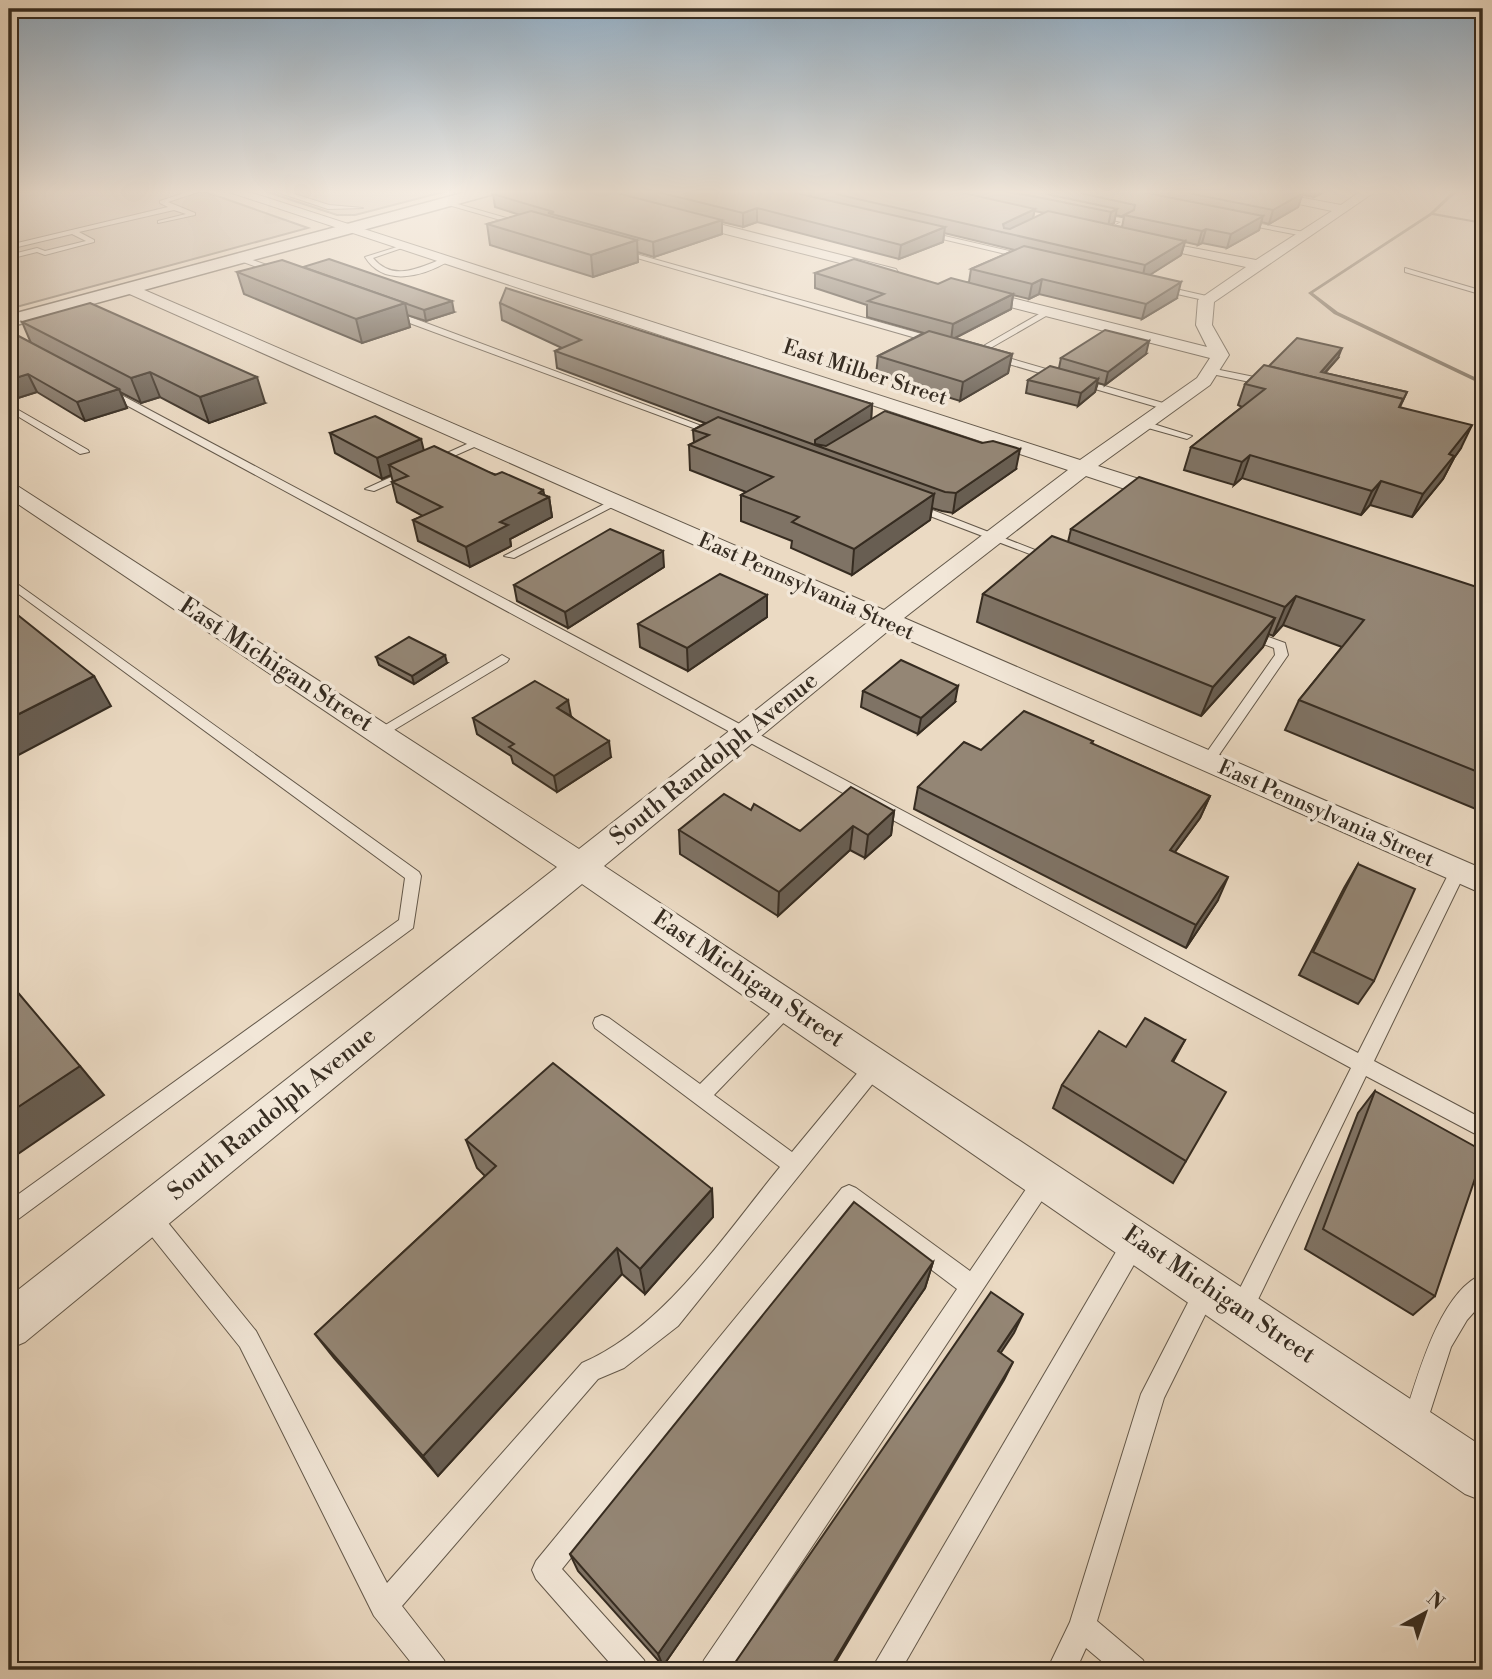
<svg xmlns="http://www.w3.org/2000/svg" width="1492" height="1679" font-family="'Libre Bodoni',serif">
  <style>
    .green { fill: #ccbca7; stroke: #817464; stroke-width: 2 }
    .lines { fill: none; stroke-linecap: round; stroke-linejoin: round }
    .stream { fill: #7d7161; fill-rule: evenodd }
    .service-casing { stroke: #63584a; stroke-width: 2 }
    .minor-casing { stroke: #63584a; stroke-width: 2 }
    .tertiary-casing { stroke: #63584a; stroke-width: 3 }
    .service { fill: #f2e7d8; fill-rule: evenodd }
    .minor { fill: #f2e7d8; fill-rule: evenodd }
    .tertiary { fill: #f2e7d8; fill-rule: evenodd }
    .wall { fill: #7f7365; stroke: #362c21; stroke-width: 2; fill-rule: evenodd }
    .shaded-wall { fill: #685e52; stroke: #362c21; stroke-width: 2 }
    .building { fill: #948675; stroke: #362c21; stroke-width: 2 }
    .labels { text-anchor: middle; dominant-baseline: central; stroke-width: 7; stroke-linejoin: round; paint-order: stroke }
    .far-street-label { font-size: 21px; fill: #362c21; stroke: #f2e7d8 }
    .street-label { font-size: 24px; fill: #362c21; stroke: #f2e7d8 }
  </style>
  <rect width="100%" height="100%" fill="#ebdac3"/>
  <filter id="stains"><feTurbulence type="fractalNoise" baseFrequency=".00286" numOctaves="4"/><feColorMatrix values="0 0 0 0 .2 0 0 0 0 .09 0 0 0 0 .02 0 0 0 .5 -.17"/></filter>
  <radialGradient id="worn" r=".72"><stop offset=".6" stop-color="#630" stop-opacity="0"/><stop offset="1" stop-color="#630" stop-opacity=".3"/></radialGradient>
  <g class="green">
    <path d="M9,191H203L308,228L9,309Z"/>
    <path d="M264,191H447L355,215H337Z"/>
  </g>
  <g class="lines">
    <path class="stream" d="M1453,191H1458L1434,213L1483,222V224L1432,215L1313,293L1338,312L1483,381V385L1334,314L1308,293L1430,213Z"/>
    <defs>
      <g id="service">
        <path d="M190,191H201L168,202L195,213V215L158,223V221L186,214L174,210L79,232L94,240V242L45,255L37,252L9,259V255L37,248L45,251L86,241L72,234L9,249V245L168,207L160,203V201Z"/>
        <path d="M274,191H285L329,205L363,208L328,209Z"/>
        <path d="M447,201L527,224L528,225L525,227L445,204Z"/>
        <path d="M1093,213L1127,219L1130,221L1105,235L1103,232L1121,222L1093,215Z"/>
        <path d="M1239,220L1304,232L1307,234L1304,236L1237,223Z"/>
        <path d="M923,231L1027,255L1031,257L1027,259L921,234Z"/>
        <path d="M400,246L405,247L373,258C393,282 418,268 442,259L449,261C424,276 384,288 365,257Z"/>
        <path d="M618,249L943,340L944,342L937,344L616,252Z"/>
        <path d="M241,256L284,271L285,273L278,275L238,260Z"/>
        <path d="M1405,268L1483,291V295L1405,272Z"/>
        <path d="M1158,285L1211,297L1212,299L1208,301L1155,289Z"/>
        <path d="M1046,310L1053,312L980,354L973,352Z"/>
        <path d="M388,311H394L723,434L715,436L388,315Z"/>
        <path d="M991,353L1170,405L1172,407L1164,409L988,358V354Z"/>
        <path d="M1210,368L1269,380L1273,383L1269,386L1207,373V369Z"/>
        <path d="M104,389H110L1358,1053L1450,871L1452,867H1464L1466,871L1374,1061L1483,1119V1138L1366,1076L1249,1318L1241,1321L1233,1318L1230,1310L1233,1302L1351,1068L104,393Z"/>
        <path d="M15,408L88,450L89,452L80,454L14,414L9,416V410Z"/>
        <path d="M1141,422H1147L1192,436L1187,439L1141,426Z"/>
        <path d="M478,439L481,440V444L436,464L427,462Z"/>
        <path d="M411,468L416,471L415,473L374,491L365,489Z"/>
        <path d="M614,499L618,500V504L514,558L504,556Z"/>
        <path d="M909,504H917L1058,559L1052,562L1048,561L909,508Z"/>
        <path d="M9,578L419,872L421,876L413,928L17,1220L9,1223V1201L399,920L405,878L9,587Z"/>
        <path d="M1246,629L1285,643L1288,655L1212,765H1202L1200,762L1202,759L1275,655L1274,648L1242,636L1240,633Z"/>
        <path d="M502,655L509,659L507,662L384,736H374L372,733Z"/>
        <path d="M789,999L795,1001L798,1006L795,1011L714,1095L792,1152L869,1059L876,1057L883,1059L886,1065L883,1071L678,1326L624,1368L598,1379L402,1606L444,1660L448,1670H417L374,1616L240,1347L140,1222L137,1215L140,1208L148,1205L156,1208L256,1331L387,1583L582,1363C664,1328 724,1235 780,1167L595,1028L593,1023L595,1018L602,1015L609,1018L700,1084L783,1001Z"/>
        <path d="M1044,1170L1051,1173L1054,1180L1051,1187L730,1670H700L704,1660L957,1289L851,1209L562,1569L644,1660L648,1670H616L536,1579L532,1570L536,1561L842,1188L849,1185L856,1188L970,1271L1037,1173Z"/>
        <path d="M1135,1230L1143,1233L1146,1241L1143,1249L901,1670H871L1127,1233Z"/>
        <path d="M1483,1274V1302L1467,1320L1451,1347L1423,1434L1414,1437L1405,1434L1402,1425C1416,1383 1438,1292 1483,1274Z"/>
        <path d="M1206,1280L1214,1283L1217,1291L1164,1398L1097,1621L1143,1660L1147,1670H1112L1086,1648L1076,1670H1047L1070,1622L1141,1394L1198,1283Z"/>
      </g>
      <g id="minor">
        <path d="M226,191H246L1080,460L1197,378L1210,358L967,296L964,293L967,290L972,288L1207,347L1196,325L1198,300L1246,267L1135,243V237L1256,260L1332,211L1237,191H1266L1341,205L1361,191H1376L1214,302L1212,325L1229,355L1210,385L1098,466L1180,492L1183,497L1180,502H1164L1086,476L904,618L1483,869V894L888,631L604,866L1483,1447V1501L1465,1494L582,884L25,1342L9,1349V1297L557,867L9,498V483L16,485L579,849L868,622L125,292L122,289L125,286H135L884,610L1068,470Z"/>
        <path d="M680,214L896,269L898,272L891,276L675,221V215Z"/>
      </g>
      <path id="tertiary" d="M470,191H496L494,194L9,327V315Z"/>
    </defs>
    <use href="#service" class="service-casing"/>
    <use href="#minor" class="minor-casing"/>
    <use href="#tertiary" class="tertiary-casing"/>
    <use href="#service" class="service"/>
    <use href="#minor" class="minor"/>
    <use href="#tertiary" class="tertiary"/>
  </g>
  <g class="wall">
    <path d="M502,191H1326L1314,197L1302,195L1298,207L1269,224L1261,222L1259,230L1227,248L1202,243L1198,245L1185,242L1181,255L1149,275L1177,298L1142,319L1039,294L1029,299L1013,295L1011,309L955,338L1012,354L1008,373L960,401L876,375L878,356L924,333L867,317V305L815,288V273L938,284L969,282L971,269L1015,250L944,233L943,242L899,259L757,222L743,227L722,222V234L654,257L637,252L638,262L593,277L490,245L487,224L520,215L495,207L493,194ZM1034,211L1045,213L1033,219ZM1115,215L1124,217L1122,227L1110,225L1114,223Z"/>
    <path d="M303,267L454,312L426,321L407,315L410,327L362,343L244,294L237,272Z"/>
    <path d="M500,303L872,404L871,419L1016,469L953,513L942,511L932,508L930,520L852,575L791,548L792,541L741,521V495L746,492L690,470L689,445L694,443L693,430L705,423L557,368L555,351L562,348L502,320Z"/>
    <path d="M22,322L265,403L209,423L160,397L141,403L120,392L127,408L85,421L37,392L18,398L9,392V333L31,343Z"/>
    <path d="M1146,354L1105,385L1098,383L1095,392L1078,406L1026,393L1028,380L1059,368L1061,358Z"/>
    <path d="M1338,358L1325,373L1407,392L1400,407L1461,448L1454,458L1443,479L1412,517L1370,505L1361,515L1242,478L1234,485L1184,470L1191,447L1242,407L1238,405L1245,384L1269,366Z"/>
    <path d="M330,433L424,451L543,490L544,495L549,497L552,517L510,539L511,546L470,567L418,541L413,520L423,516L397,502L392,482H393L391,475L382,479L335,453Z"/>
    <path d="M1071,529L1483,589V812L1285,730L1299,700L1342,647L1283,625L1273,636L1269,634L1263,647L1201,716L977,622L983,594L1068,542Z"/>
    <path d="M664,567L568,628L517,601L514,585Z"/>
    <path d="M767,595V617L688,671L640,647L638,624Z"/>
    <path d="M376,657L447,663L414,684L379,665Z"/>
    <path d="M863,691L955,702L918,734L861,707Z"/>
    <path d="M571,716L611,757L557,792L513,763L511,756L477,734L473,718Z"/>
    <path d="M1093,741L1092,744L1210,796L1200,818L1175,852L1218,900L1186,948L914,809L918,787L981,750Z"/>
    <path d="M751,810L800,831L894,811L891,835L865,858L850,850L778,916L680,854L679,830Z"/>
    <path d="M1358,864L1374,981L1358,1004L1299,975L1344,888Z"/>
    <path d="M1185,1040L1173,1062L1186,1161L1173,1183L1053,1108L1062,1085L1126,1047Z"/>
    <path d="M1375,1091L1435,1296L1413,1315L1305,1249L1358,1113Z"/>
    <path d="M466,1140L712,1189L713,1217L645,1294L622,1274L438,1476L334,1358L315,1334L485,1176L477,1168Z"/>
    <path d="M933,1262L925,1288L663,1666L578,1571L570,1554Z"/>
  </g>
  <g class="shaded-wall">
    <path d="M1316,191H1326L1314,197Z"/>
    <path d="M1303,193L1298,207L1269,224L1273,210Z"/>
    <path d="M757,208V222L743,227V213Z"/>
    <path d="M1035,209L1032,222L1002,232L1003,224Z"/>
    <path d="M1117,209L1114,223L1108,226L1111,212Z"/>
    <path d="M1263,216L1259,230L1227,248L1231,234Z"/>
    <path d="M722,220V234L654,257L653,242Z"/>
    <path d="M945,227L943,242L899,259L901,245Z"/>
    <path d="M1206,229L1202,243L1198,245L1202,231Z"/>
    <path d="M637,240L638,262L593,277L591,255Z"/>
    <path d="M1185,241L1181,255L1142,280L1145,265Z"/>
    <path d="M1042,279L1039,294L1029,299L1032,284Z"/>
    <path d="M1181,282L1177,298L1142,319L1146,304Z"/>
    <path d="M1013,294L1011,309L951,340L953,324Z"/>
    <path d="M452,301L454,312L426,321L424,310Z"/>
    <path d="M405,303L410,327L362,343L356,319Z"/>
    <path d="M1149,341L1146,354L1105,385L1108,372Z"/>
    <path d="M1342,348L1338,358L1318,380L1321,372Z"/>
    <path d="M1012,354L1008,373L960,401L963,382Z"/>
    <path d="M150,372L160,397L141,403L131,378Z"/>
    <path d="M28,374L37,392L18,398L9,380Z"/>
    <path d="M257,377L265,403L209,423L200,397Z"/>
    <path d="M1098,379L1095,392L1078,406L1081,393Z"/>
    <path d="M119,389L127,408L85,421L77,402Z"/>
    <path d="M872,404L871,422L828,449L814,444L815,440Z"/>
    <path d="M1472,425L1461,448L1454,458L1443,479L1412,517L1423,494L1449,454Z"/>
    <path d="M421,439L426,459L389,465L391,475L382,479L377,458Z"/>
    <path d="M1020,449L1016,469L953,513L956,493Z"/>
    <path d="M1250,455L1242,478L1234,485L1242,462Z"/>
    <path d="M1381,481L1370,505L1361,515L1372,491Z"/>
    <path d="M543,490L545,499L549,497L552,517L510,539L511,546L470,567L466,547Z"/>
    <path d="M934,494L930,520L852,575L854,549Z"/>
    <path d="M663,551L664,567L568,628L565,612Z"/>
    <path d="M767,595V617L688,671L687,648Z"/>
    <path d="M1296,596L1283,625L1273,636L1285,607Z"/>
    <path d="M1275,618L1263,647L1201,716L1213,687Z"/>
    <path d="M445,655L447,663L414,684L412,676Z"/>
    <path d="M94,676L111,706L9,760V719Z"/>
    <path d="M958,686L955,702L918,734L921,718Z"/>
    <path d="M568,700L571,716L557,708Z"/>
    <path d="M609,741L611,757L557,792L554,776Z"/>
    <path d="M1210,796L1200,818L1160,872L1170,850Z"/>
    <path d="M894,811L891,835L865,858L868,835Z"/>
    <path d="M853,826L850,850L778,916L779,892Z"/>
    <path d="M1228,877L1218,900L1186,948L1196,925Z"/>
    <path d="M80,1066L104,1095L9,1160V1113Z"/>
    <path d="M712,1189L713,1217L645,1294L640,1269Z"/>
    <path d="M617,1248L622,1274L438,1476L423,1456Z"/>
    <path d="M933,1262L925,1288L663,1666L658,1654Z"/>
    <path d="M1023,1314L1014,1333L990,1369L998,1351Z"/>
    <path d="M1013,1362L1004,1380L831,1670H829Z"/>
  </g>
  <g class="building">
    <path d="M502,191H609L722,220L653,242L548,213L554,212L493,194Z"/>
    <path d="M654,191H787L945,227L901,245L757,208L743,213Z"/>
    <path d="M823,191H955L1035,209L1003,224L1004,228L1010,229L1048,211L1185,241L1145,265Z"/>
    <path d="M1008,191H1032L1117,209L1111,212Z"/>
    <path d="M1071,191H1137L1263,216L1231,234L1206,229L1202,231L1124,215L1134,210L1135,205Z"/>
    <path d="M1178,191H1293L1303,193L1273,210Z"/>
    <path d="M531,211L637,240L591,255L487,224Z"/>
    <path d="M1024,246L1181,282L1146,304L1042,279L1032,284L971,269Z"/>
    <path d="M329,259L452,301L424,310L303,267Z"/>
    <path d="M854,259L938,284L951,278L1013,294L953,324L868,301L884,294L815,273Z"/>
    <path d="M282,260L405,303L356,319L237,272Z"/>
    <path d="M506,288L872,404L815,440V444L826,446L885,411L982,443L993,441L1020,449L956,493L945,492L555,351L581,340L500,303Z"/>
    <path d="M90,303L257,377L200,397L150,372L131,378L22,322Z"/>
    <path d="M1105,330L1149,341L1108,372L1061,358Z"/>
    <path d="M929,331L1012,354L963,382L878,356Z"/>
    <path d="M11,332L119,389L77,402L28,374L9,380V333Z"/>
    <path d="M1297,338L1342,348L1321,372L1407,392L1402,402L1403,399L1269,366Z"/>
    <path d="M1264,365L1403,399L1399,407L1472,425L1449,454L1454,456L1423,494L1381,481L1372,491L1250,455L1242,462L1191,447L1265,389L1245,384Z"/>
    <path d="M1050,366L1098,379L1081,393L1028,380Z"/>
    <path d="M375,416L421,439L377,458L330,433Z"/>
    <path d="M718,417L934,494L854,549L792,522L799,517L741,495L773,477L689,445L709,435L693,430Z"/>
    <path d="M434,446L495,475L502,472L543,490L539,493L549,497L500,522L508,525L466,547L413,520L442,507L392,482L408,476L389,465Z"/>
    <path d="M1139,477L1483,589V774L1299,700L1364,620L1296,596L1285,607L1071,529Z"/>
    <path d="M610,529L663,551L565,612L514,585Z"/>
    <path d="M1052,536L1275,618L1213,687L983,594Z"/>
    <path d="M720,574L767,595L687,648L638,624Z"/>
    <path d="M9,608L94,676L9,719Z"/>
    <path d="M409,637L445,655L412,676L376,657Z"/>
    <path d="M901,660L958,686L921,718L863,691Z"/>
    <path d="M535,681L568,700L557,708L609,741L554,776L509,747L514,744L473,718Z"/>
    <path d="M1024,711L1093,741L1091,743L1210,796L1170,850L1228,877L1196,925L918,787L964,742L981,750Z"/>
    <path d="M851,787L894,811L868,835L853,826L779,892L679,830L724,794L751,810L754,804L800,831Z"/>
    <path d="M1358,864L1415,889L1374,981L1313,952Z"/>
    <path d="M9,982L80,1066L9,1113Z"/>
    <path d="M1145,1018L1185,1040L1172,1061L1226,1092L1186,1161L1062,1085L1099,1031L1126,1047Z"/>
    <path d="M553,1063L712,1189L640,1269L617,1248L423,1456L315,1334L496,1166L466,1140Z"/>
    <path d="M1375,1091L1483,1151V1155L1435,1296L1323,1229Z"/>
    <path d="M854,1202L933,1262L658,1654L570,1554Z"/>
    <path d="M991,1292L1023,1314L998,1351L1013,1362L829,1670H730Z"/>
  </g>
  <linearGradient id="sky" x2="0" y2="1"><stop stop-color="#90acc3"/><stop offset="0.45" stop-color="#f6eee4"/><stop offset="1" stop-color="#f6eee4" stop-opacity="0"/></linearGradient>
  <rect width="1492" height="426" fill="url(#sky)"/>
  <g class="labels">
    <g class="far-street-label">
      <text transform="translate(865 373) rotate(18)">East Milber Street</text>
      <text transform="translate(806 587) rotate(24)">East Pennsylvania Street</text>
      <text transform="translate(1326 814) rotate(24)">East Pennsylvania Street</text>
    </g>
    <g class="street-label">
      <text transform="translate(276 665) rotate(33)">East Michigan Street</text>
      <text transform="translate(714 759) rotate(-39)">South Randolph Avenue</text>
      <text transform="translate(748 979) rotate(34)">East Michigan Street</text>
      <text transform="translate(272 1114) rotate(-39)">South Randolph Avenue</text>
      <text transform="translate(1219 1295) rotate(34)">East Michigan Street</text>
    </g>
  </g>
  <rect width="1492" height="1679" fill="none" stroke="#ebdac3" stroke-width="35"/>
  <rect x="10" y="10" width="1471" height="1658" fill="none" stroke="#362c21" stroke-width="3.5"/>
  <rect x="18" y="18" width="1457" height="1644" fill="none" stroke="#362c21" stroke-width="2"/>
  <g transform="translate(1425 1613) rotate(40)" stroke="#f2e7d8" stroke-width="5" paint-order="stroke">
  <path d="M0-5L12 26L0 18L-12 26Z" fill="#362c21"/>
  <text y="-10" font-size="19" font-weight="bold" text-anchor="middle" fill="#362c21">N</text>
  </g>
  <rect width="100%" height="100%" filter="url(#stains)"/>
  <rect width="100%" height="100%" fill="url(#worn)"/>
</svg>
